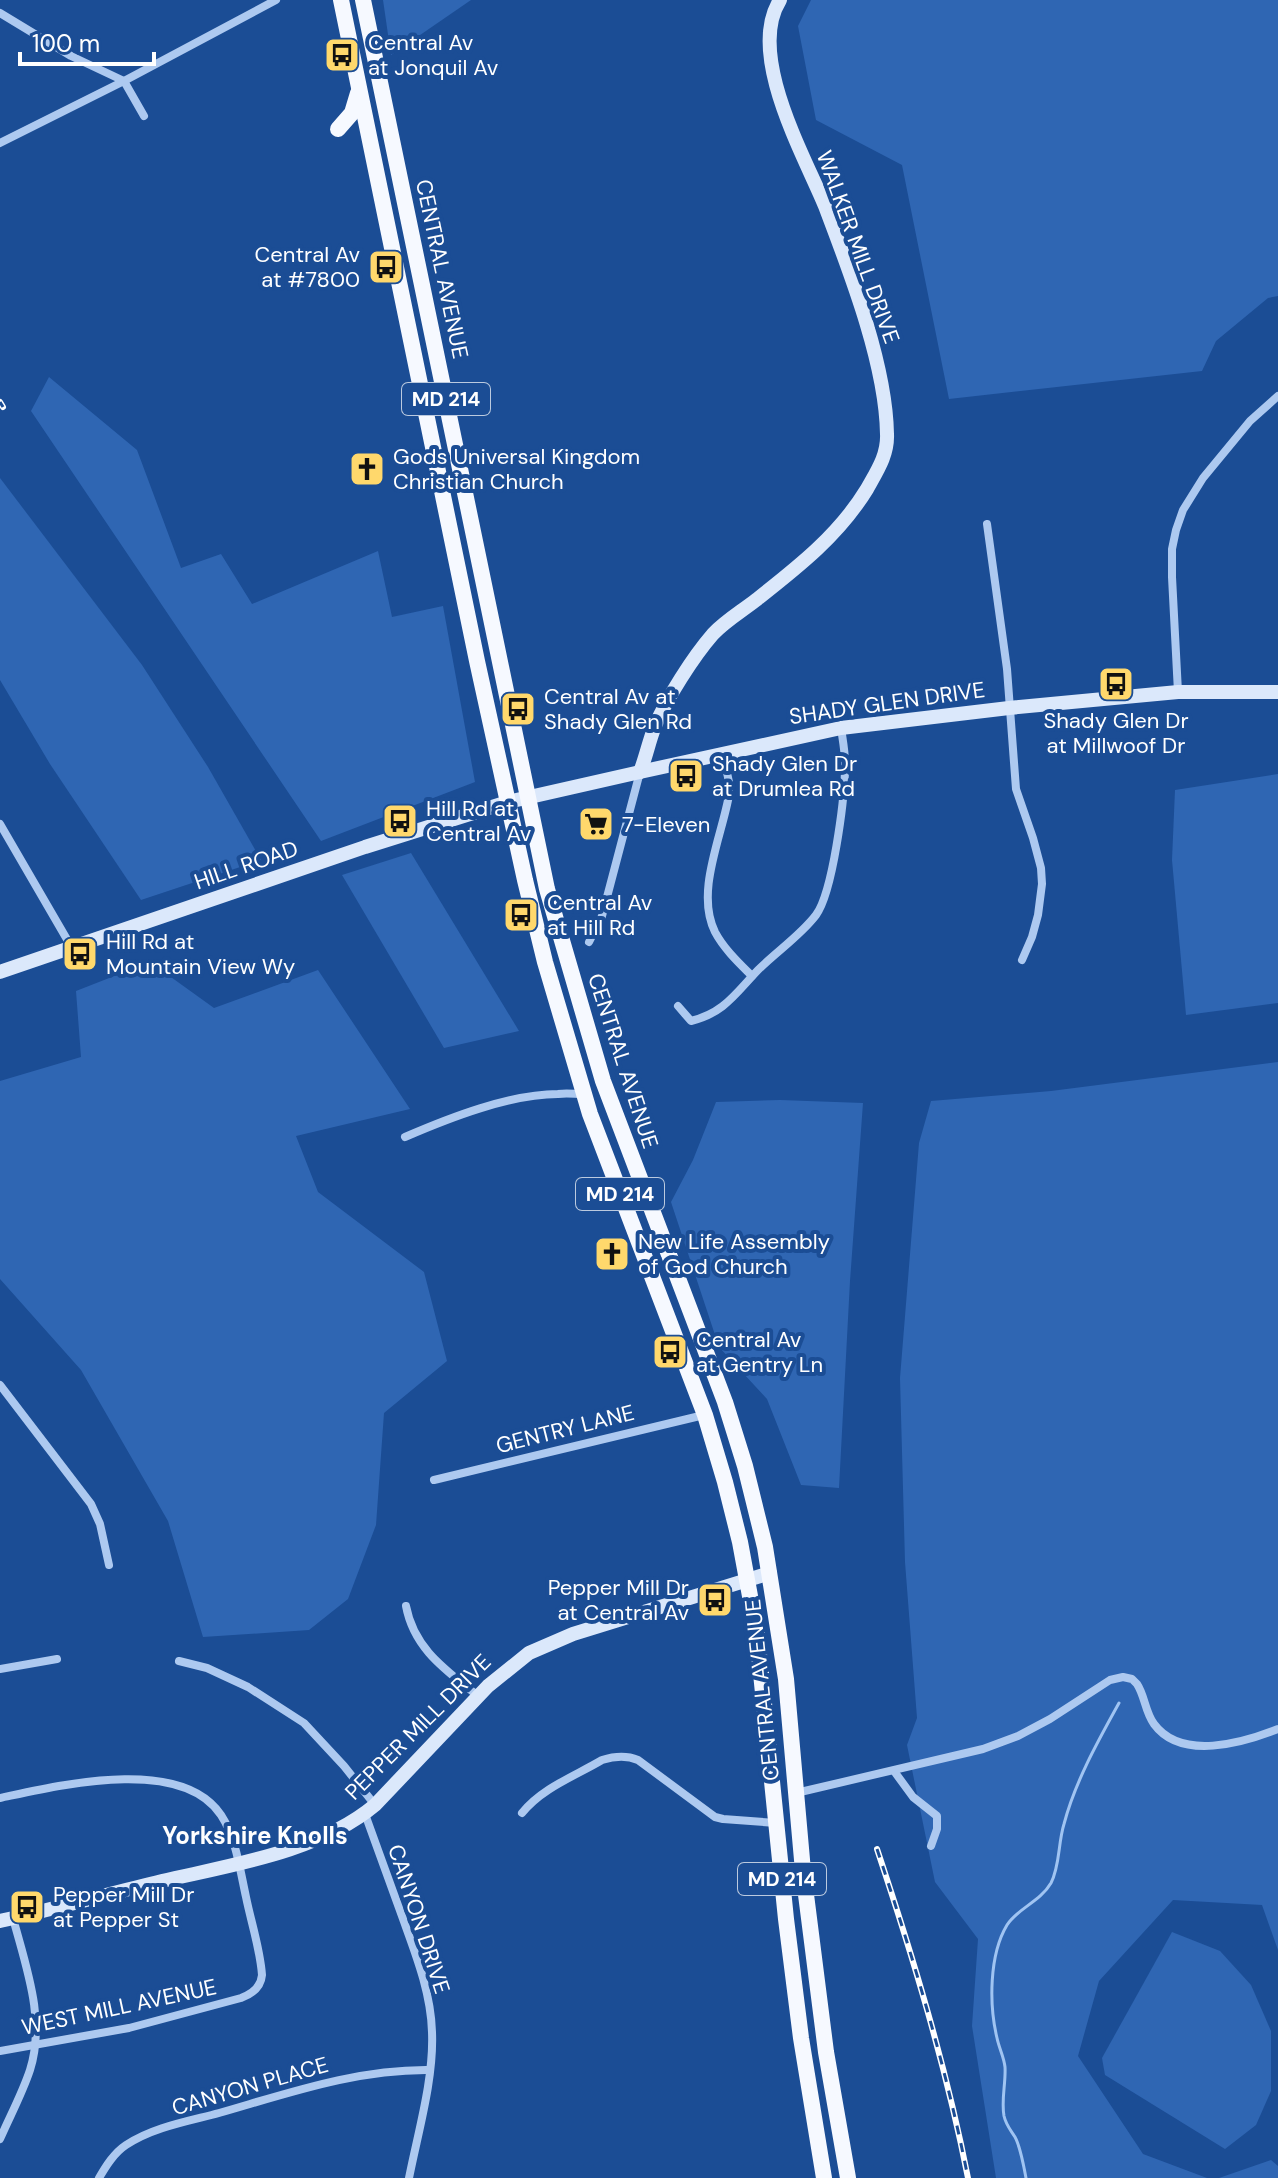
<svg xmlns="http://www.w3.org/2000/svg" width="1278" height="2178" font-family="'DM Sans',sans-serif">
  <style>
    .green { fill: #2f66b3 }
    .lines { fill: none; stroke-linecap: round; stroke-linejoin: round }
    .stream { stroke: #a0c4f2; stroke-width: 3 }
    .street { stroke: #adc9f0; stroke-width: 8 }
    .secondary { stroke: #dbe8fb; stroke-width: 14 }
    .primary { stroke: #f6f9ff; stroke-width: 16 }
    .rail-casing { stroke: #fff; stroke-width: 6 }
    .rail { stroke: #1b4d95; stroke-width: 3; stroke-dasharray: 9; stroke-linecap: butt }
    .labels { text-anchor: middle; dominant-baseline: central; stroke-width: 8; stroke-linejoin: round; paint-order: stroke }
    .shield { fill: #1b4d95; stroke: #bbcadf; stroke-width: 2 }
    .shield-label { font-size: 20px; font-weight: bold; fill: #fff }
    .poi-label { font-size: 22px; fill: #fff; stroke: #1b4d95; text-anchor: start }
    .street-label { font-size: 22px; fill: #fff; stroke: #1b4d95 }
    .neighbourhood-label { font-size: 24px; font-weight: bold; fill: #fff; stroke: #1b4d95 }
  </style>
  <rect width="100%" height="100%" fill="#1b4d95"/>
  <g class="green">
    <path d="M383,0H471L391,55Z"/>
    <path d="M811,0H1278V296L1268,298L1216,341L1202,371L949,399L902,165L816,120L798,26Z"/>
    <path d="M49,377L137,450L181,568L221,554L252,604L378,551L392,617L443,606L475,782L321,841L31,411Z"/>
    <path d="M0,478L142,665L208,767L261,860L141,900L50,764L0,680Z"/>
    <path d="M1278,774V1003L1186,1015L1172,860L1175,790Z"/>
    <path d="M411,853L519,1031L444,1048L342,875Z"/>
    <path d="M150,962L214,1008L318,970L410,1109L296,1136L318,1192L424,1272L447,1361L384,1413L376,1525L348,1599L309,1630L203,1637L168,1521L81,1370L0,1279V1081L81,1057L76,991Z"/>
    <path d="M1278,1062V1950L1262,1905L1173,1900L1099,1981L1078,2056L1143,2154L1207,2178H996L972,2026L978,1939L935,1882L907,1745L917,1718L905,1562L900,1378L919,1143L931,1101L1051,1091Z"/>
    <path d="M780,1100L863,1103L850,1281L839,1488L801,1485L767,1399L719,1347L671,1202L693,1160L716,1102Z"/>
    <path d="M1172,1932L1220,1951L1251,1985L1271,2031V2091L1256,2125L1225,2149L1105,2075L1102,2058Z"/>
    <path d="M1271,2160L1278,2166V2178H1219Z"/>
  </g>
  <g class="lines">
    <path class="stream" d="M1026,2178C1024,2167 1020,2146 1015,2137C1010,2129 1006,2125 1004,2116C1001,2100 1006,2083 1005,2067C1004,2057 999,2048 997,2038C989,2005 989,1955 1007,1925C1018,1908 1040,1902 1051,1883C1060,1866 1058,1843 1064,1824C1075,1782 1098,1741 1119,1703"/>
    <g class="street">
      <path d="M0,13L71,56L124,81L144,116"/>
      <path d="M0,143L124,81L276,0"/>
      <path d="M987,524L1007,669L1016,789L1033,838L1041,868L1042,884L1038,915L1032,937L1022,960"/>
      <path d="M1178,692L1172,577V549L1176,530L1183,510L1203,478L1250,421L1278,396"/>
      <path d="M723,754L729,782V795C722,836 695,892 715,932C724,949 739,963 752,976"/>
      <path d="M0,824L72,948"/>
      <path d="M589,942L602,916L640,772"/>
      <path d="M678,1006L691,1021C724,1013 735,994 758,970C776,952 801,935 816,915C833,892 844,801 845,771C846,756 843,742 841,728"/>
      <path d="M405,1137C449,1118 510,1094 558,1094C566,1093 575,1094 583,1094"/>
      <path d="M0,1385L91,1504L100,1524L109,1565"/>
      <path d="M434,1480L704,1415"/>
      <path d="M406,1606C414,1649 446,1670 478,1696"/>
      <path d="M179,1661L207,1668L248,1687L304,1723L344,1766L375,1805"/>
      <path d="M0,1669L57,1659"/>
      <path d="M894,1771L913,1797L937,1816V1829L931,1846"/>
      <path d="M796,1793L983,1749L1018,1736L1050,1719L1110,1680L1123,1677L1132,1679L1137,1684C1145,1696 1145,1712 1154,1724C1181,1761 1243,1743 1278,1729"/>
      <path d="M0,1798C57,1786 181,1755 221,1815C236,1838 240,1870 246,1897C251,1922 260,1948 262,1975C261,1987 252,1994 241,1998L129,2028L0,2051"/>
      <path d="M522,1813C542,1788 575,1776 602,1760C615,1756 626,1755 638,1760L715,1817L723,1819L776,1823"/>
      <path d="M365,1814C378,1849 390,1884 403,1919C416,1955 431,1993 432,2032C434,2079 418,2132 409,2178"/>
      <path d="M0,2139C10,2116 22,2094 30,2070C46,2020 26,1967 13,1918"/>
      <path d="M99,2178C106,2166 114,2153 126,2145C153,2127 189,2121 219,2113C289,2093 357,2069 430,2070"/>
    </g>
    <g class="secondary">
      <path d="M640,772C646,757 649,741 655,726C667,698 693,657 713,634C725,621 742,611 756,600C798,567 839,535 867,489C877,471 888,455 887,434C886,364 850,272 825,206C804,155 746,54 780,0"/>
      <path d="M0,972L365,847L508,802L640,772L841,728L1009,708L1178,692H1278"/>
      <path d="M0,1921C54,1909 108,1894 162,1881C231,1865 319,1852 375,1805L488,1686L529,1653L573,1634L770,1573"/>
    </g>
    <g class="primary">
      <path d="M341,0L477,661L525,880L545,962L590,1114L705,1415L725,1482L740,1542L757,1634L786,1919L801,2038L824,2178"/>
      <path d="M363,0L547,889L603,1081L725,1402L745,1466L765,1547L786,1679L803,1871L826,2052L848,2178"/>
      <path d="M338,129L352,113L358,93"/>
    </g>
    <defs>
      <g id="rail">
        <path d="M0,402L3,407"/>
        <path d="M877,1849C913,1957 946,2066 968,2178"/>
      </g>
    </defs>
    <use href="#rail" class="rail-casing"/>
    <use href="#rail" class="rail"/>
  </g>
  <defs>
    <symbol id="bus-square" viewBox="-11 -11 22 22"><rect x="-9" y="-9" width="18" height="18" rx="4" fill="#ffd86c" stroke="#1b4d95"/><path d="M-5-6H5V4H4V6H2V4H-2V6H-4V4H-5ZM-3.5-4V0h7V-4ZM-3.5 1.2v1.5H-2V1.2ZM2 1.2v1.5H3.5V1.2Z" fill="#111"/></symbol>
    <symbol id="church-square" viewBox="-11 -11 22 22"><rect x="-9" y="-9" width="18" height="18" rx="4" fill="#ffd86c" stroke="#1b4d95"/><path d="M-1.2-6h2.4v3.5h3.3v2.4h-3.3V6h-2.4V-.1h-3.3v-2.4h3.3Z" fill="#111"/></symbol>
    <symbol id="supermarket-square" viewBox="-11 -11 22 22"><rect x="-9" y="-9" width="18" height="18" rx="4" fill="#ffd86c" stroke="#1b4d95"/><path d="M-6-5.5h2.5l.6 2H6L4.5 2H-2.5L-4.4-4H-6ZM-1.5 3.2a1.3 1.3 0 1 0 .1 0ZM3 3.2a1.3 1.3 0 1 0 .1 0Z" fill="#111"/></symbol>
  </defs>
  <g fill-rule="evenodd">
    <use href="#bus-square" x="322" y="35" width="40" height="40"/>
    <use href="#bus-square" x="366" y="247" width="40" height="40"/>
    <use href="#church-square" x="347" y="449" width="40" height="40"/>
    <use href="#bus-square" x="1096" y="664" width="40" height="40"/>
    <use href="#bus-square" x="498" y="689" width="40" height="40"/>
    <use href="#bus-square" x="666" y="756" width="40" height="40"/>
    <use href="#bus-square" x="380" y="801" width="40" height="40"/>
    <use href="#supermarket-square" x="576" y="804" width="40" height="40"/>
    <use href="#bus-square" x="501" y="895" width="40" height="40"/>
    <use href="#bus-square" x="60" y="934" width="40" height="40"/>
    <use href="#church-square" x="592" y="1234" width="40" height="40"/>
    <use href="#bus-square" x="650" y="1332" width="40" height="40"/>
    <use href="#bus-square" x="695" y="1580" width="40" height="40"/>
    <use href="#bus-square" x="7" y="1887" width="40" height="40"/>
  </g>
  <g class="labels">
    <g class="shield">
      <rect x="402" y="383" width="88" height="32" rx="6"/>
      <rect x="576" y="1178" width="88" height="32" rx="6"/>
      <rect x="738" y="1863" width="88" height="32" rx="6"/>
    </g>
    <g class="shield-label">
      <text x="446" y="399">MD 214</text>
      <text x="620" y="1194">MD 214</text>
      <text x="782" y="1879">MD 214</text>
    </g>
    <g class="poi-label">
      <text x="368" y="42">Central Av<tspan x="368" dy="25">at Jonquil Av</tspan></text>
      <text x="360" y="254" text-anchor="end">Central Av<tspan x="360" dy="25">at #7800</tspan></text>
      <text x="393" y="456">Gods Universal Kingdom<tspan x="393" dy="25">Christian Church</tspan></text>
      <text x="544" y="696">Central Av at<tspan x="544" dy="25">Shady Glen Rd</tspan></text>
      <text x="1116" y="720" text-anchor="middle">Shady Glen Dr<tspan x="1116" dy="25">at Millwoof Dr</tspan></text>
      <text x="712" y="763">Shady Glen Dr<tspan x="712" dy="25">at Drumlea Rd</tspan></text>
      <text x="426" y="808">Hill Rd at<tspan x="426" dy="25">Central Av</tspan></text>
      <text x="622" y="824">7-Eleven</text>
      <text x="547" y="902">Central Av<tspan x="547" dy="25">at Hill Rd</tspan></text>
      <text x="106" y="941">Hill Rd at<tspan x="106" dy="25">Mountain View Wy</tspan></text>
      <text x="638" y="1241">New Life Assembly<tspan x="638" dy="25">of God Church</tspan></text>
      <text x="696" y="1339">Central Av<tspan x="696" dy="25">at Gentry Ln</tspan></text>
      <text x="689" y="1587" text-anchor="end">Pepper Mill Dr<tspan x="689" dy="25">at Central Av</tspan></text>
      <text x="53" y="1894">Pepper Mill Dr<tspan x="53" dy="25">at Pepper St</tspan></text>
    </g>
    <g class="street-label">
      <text transform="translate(858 247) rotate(70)">WALKER MILL DRIVE</text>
      <text transform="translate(442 269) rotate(78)">CENTRAL AVENUE</text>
      <text transform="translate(887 703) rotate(-8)">SHADY GLEN DRIVE</text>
      <text transform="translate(246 865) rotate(-19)">HILL ROAD</text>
      <text transform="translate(623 1061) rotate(72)">CENTRAL AVENUE</text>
      <text transform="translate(565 1429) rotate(-14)">GENTRY LANE</text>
      <text transform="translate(762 1690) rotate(-96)">CENTRAL AVENUE</text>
      <text transform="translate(418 1727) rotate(-45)">PEPPER MILL DRIVE</text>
      <text transform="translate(419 1919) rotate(72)">CANYON DRIVE</text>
      <text transform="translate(119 2007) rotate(-12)">WEST MILL AVENUE</text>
      <text transform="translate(250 2086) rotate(-16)">CANYON PLACE</text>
    </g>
    <g class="neighbourhood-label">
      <text x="255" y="1835">Yorkshire Knolls</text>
    </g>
  </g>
  <path d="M20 52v12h134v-12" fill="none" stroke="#ffffff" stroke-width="4"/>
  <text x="32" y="52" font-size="24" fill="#ffffff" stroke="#1b4d95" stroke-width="6" paint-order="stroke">100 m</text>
</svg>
